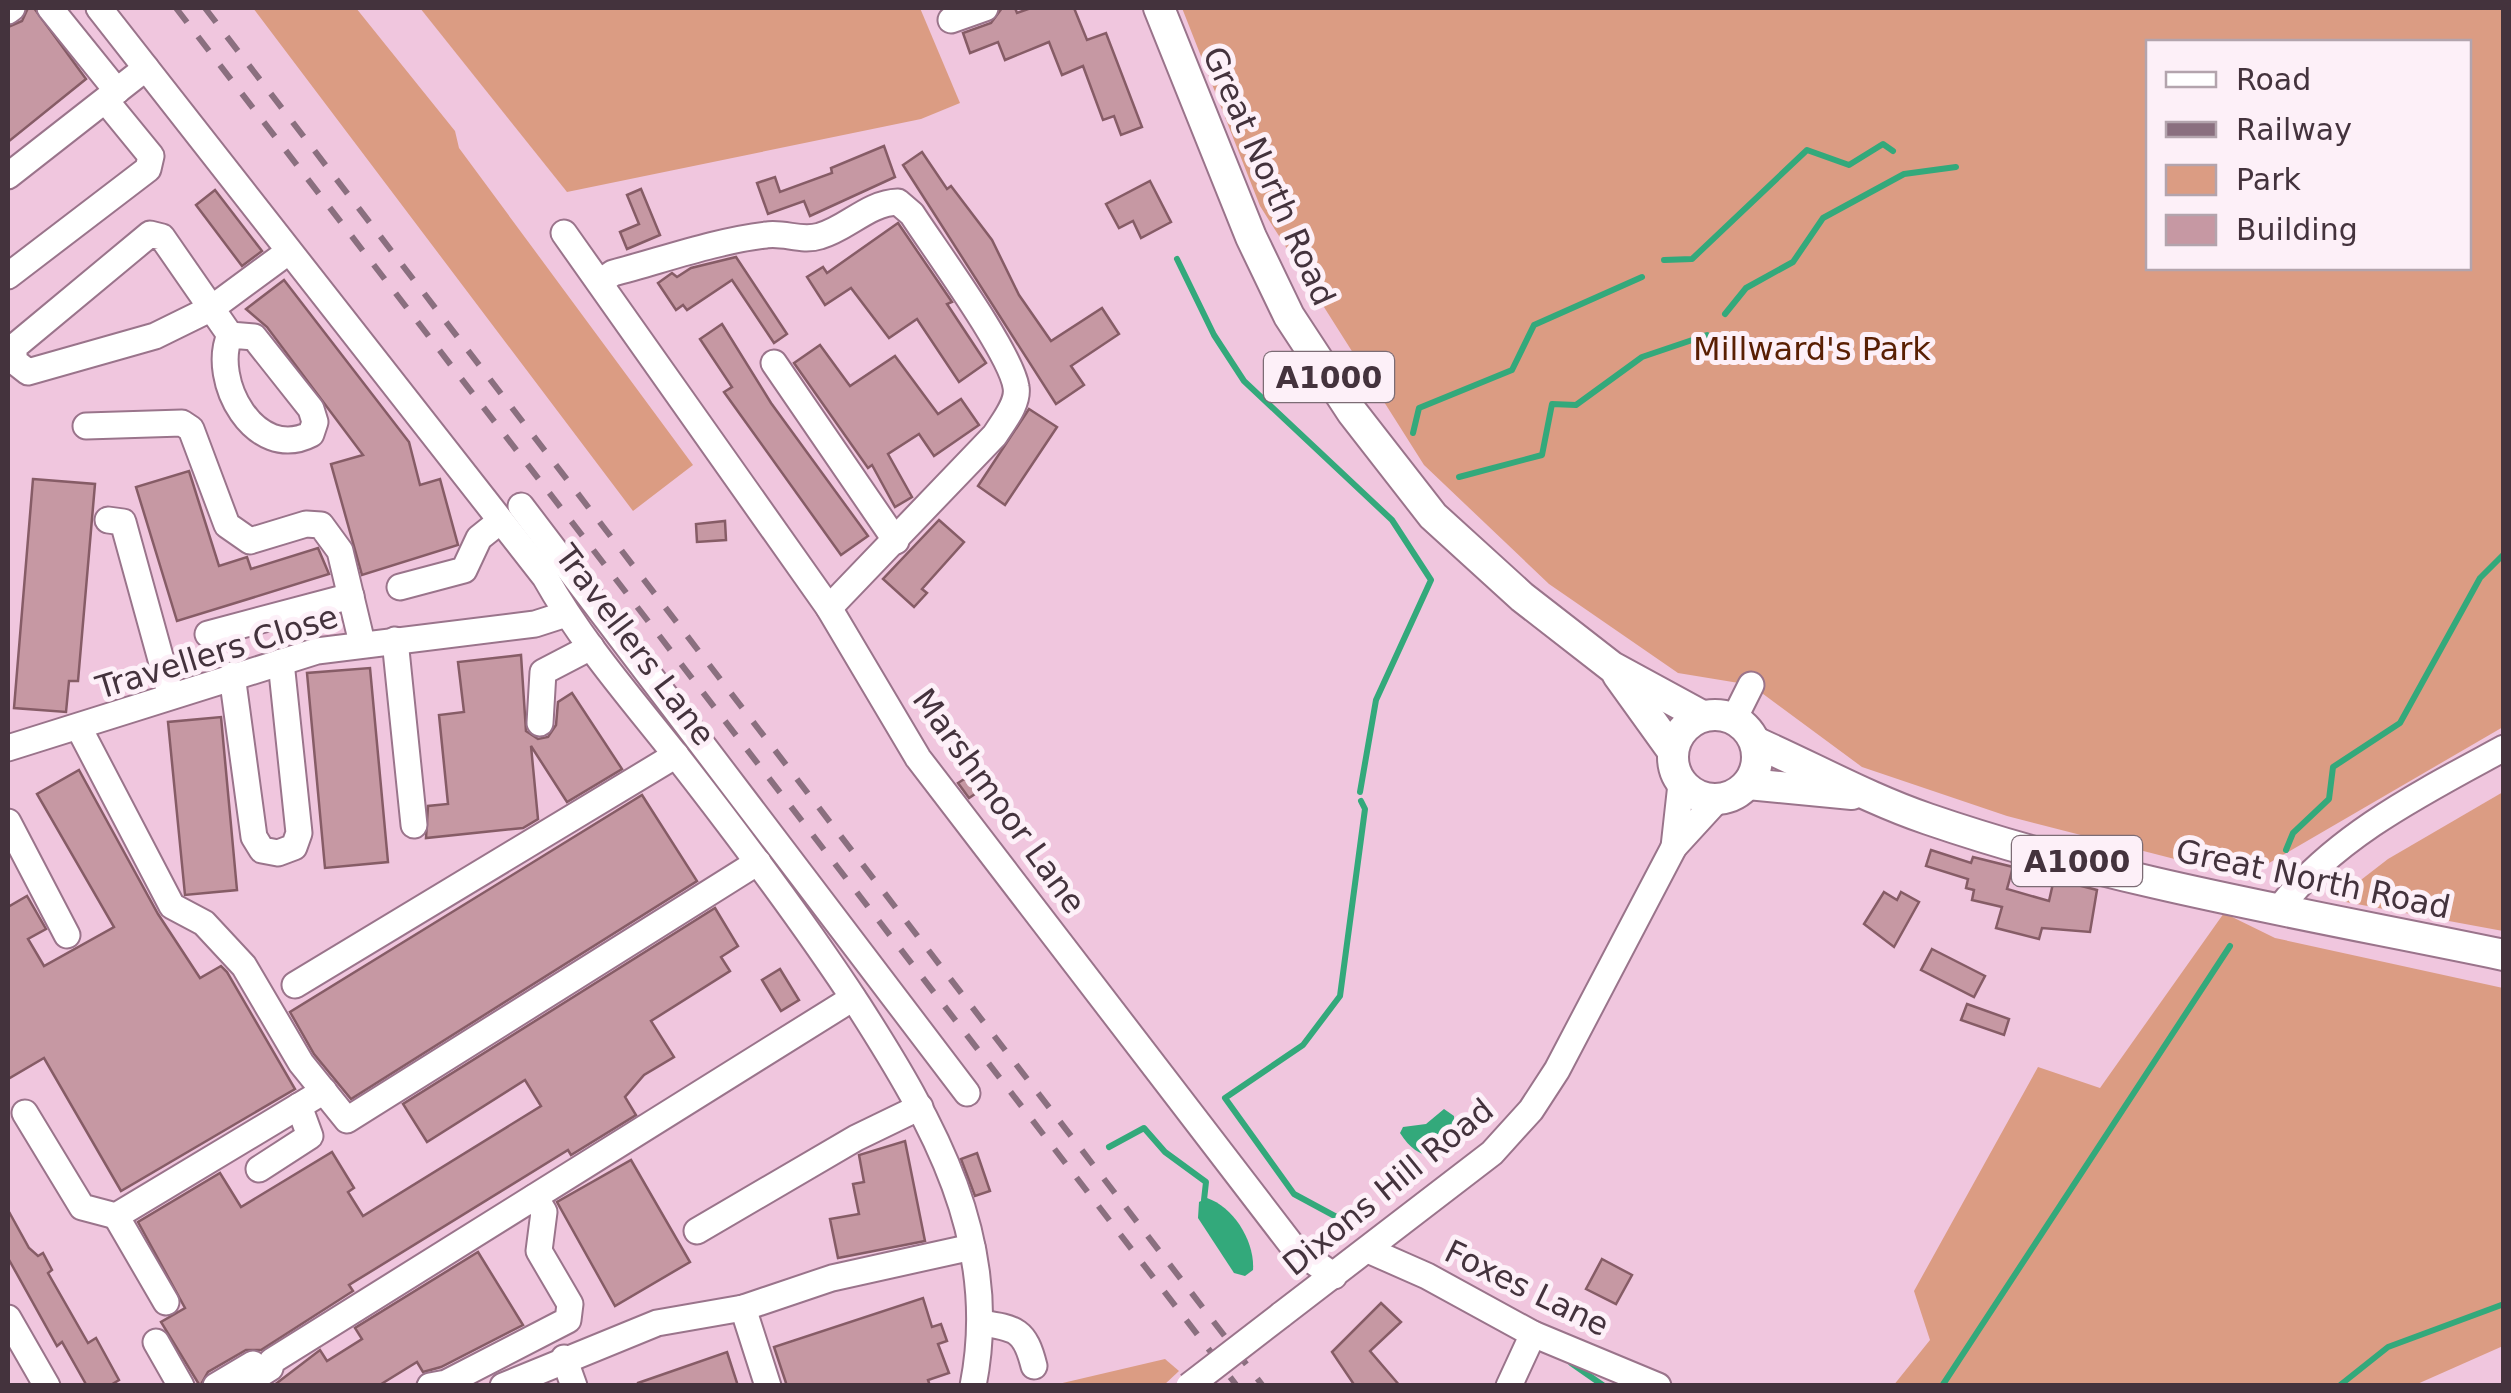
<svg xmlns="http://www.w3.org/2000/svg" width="2511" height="1393" font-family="'DejaVu Sans',sans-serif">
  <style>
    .green { fill: #db9c83; fill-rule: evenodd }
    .water { fill: #33a97b }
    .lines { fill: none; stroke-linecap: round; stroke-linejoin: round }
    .stream { stroke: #33a97b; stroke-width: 6 }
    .building { fill: #c698a3; stroke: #865c66; stroke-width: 2.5 }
    .minor-casing { stroke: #9a748b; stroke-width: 29 }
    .major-casing { stroke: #9a748b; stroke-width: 34 }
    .minor { stroke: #fff; stroke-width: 25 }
    .major { stroke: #fff; stroke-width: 30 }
    .rail { stroke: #8a6f7f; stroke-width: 6; stroke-dasharray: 18 18; stroke-linecap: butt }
    .minor-bridge-casing { stroke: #9a748b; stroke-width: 29; stroke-linecap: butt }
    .minor-bridge { stroke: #fff; stroke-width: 25 }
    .labels { text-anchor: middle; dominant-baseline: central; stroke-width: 10; stroke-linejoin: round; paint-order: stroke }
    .shield { fill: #fdf0f8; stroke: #7c6c75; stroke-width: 2.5 }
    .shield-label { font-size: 30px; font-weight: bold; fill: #44333d }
    .street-label { font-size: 32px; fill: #44333d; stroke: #fdf0f8 }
    .park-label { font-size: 32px; fill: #591f03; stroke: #fdf0f8 }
  </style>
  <rect width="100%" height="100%" fill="#f0c6de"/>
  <g class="green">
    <path d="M253,8H356L455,131L459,148L693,465L633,511Z"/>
    <path d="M420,8H920L960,103L921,119L567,192Z"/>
    <path d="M1182,8H2503V727L2245,877L2007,816L1862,767L1751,685L1678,673L1549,584L1424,465L1260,206ZM2148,42H2468V268H2148Z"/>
    <path d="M2503,792V931L2335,900L2388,859Z"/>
    <path d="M2224,913L2275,938L2503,988V1346L2415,1385L1893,1386L1930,1340L1914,1291L2038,1067L2100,1088Z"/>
    <path d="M1165,1359L1179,1371L1164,1385H1054Z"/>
  </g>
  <g class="water">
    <path d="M1444,1109L1454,1116C1456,1159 1423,1170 1400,1133L1403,1127L1426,1124Z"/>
    <path d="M1207,1198C1234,1207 1255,1242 1253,1270L1245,1276L1234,1273L1198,1218L1199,1202Z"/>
  </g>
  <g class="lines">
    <g class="stream">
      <path d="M1177,259L1214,335L1244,381L1392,520L1431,580L1376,700L1360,792"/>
      <path d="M1664,260L1692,259L1807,150L1849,165L1883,144L1893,151"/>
      <path d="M1725,314L1746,288L1793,262L1823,218L1904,174L1956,167"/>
      <path d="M1413,433L1419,408L1512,370L1534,325L1642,277"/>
      <path d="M1459,477L1542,455L1552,404L1576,405L1642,357L1707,335"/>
      <path d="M2286,850L2293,833L2329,799L2333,767L2400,723L2480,578L2504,554"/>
      <path d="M1109,1147L1144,1128L1165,1152L1206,1182L1204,1200"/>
      <path d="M1344,1221L1294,1194L1225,1098L1303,1045L1340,996L1365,809L1361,801"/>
      <path d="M1571,1363L1604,1386"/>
      <path d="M1942,1386L2230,946"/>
      <path d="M2339,1386L2388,1347L2504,1304"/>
    </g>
  </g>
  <g class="building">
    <path d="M28,8H34L86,79L8,142V27L22,21Z"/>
    <path d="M1002,8H1015L1017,13L1031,8H1074L1087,40L1106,33L1142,127L1121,135L1114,116L1103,120L1083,66L1062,75L1049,42L1005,60L998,42L970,53L963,33L991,23Z"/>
    <path d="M884,146L895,177L810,216L804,201L768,214L757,183L775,177L780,192L832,173L831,168Z"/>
    <path d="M922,152L947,189L951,186L992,240L1019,295L1051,341L1102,308L1119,334L1071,366L1084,385L1056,404L903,165Z"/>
    <path d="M1150,181L1171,222L1141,238L1133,221L1119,228L1106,204Z"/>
    <path d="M641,189L660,235L627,249L620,232L639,224L627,195Z"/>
    <path d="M215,190L262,251L242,266L196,205Z"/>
    <path d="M898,223L952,302L947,304L986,363L959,382L917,319L889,338L851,288L825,305L807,277L823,267L827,273Z"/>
    <path d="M736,257L787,334L774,343L732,280L687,310L683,305L676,310L658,283L672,273L677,277L691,268Z"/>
    <path d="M284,280L409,442L420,485L440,479L458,545L362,575L331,464L363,455L267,327L246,309Z"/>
    <path d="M722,324L771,403L868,536L841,555L724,392L732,387L700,339Z"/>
    <path d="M820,345L850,386L895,356L938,414L961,399L979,425L934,456L919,434L888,454L912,497L895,507L872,465L868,468L794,363Z"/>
    <path d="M1029,409L1057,427L1005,505L978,486Z"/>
    <path d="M189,471L219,566L247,557L251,569L318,548L329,574L177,621L136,487Z"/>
    <path d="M33,479L95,484L78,681H69L66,712L14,708Z"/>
    <path d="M939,520L964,542L922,589L927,593L914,607L883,579Z"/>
    <path d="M725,521L726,540L697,542L696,524Z"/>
    <path d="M521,655L526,731L538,739L548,737L556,725L558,702L572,693L622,769L567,802L531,746L538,819L523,828L426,838L428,806L448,804L439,715L464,712L458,662Z"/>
    <path d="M370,668L388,862L325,868L307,673Z"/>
    <path d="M221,717L237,890L185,895L168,722Z"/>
    <path d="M983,767L993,782L969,798L958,783Z"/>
    <path d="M79,770L158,914L200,978L221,966L227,972L295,1089L121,1191L44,1058L8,1079V907L27,896L46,929L28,939L44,966L114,927L37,794Z"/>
    <path d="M642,795L697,881L351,1099L314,1054L290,1012Z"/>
    <path d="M1931,850L1971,863L1973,857L2013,867L2007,889L2049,901L2054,879L2097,890L2090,932L2042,928L2039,939L1996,928L2002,907L1972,900L1974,890L1966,888L1968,879L1926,866Z"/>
    <path d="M1884,892L1897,900L1901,892L1919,902L1894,947L1864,924Z"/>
    <path d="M715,908L738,946L721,957L730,971L651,1021L674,1057L644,1075L625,1097L636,1115L571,1155L568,1150L349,1285L353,1291L261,1350H246L208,1372L200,1386L161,1322L185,1308L138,1222L220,1173L241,1207L332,1152L354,1188L348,1192L363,1216L541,1106L525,1080L427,1142L403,1104Z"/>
    <path d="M1932,949L1985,976L1974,997L1921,970Z"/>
    <path d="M780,969L799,1000L781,1011L762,980Z"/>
    <path d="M1967,1004L2009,1019L2004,1035L1961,1020Z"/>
    <path d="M905,1141L925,1241L838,1258L830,1219L859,1214L853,1184L864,1182L859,1155Z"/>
    <path d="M977,1153L990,1191L975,1196L961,1159Z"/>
    <path d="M631,1160L690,1262L615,1306L557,1202Z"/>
    <path d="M8,1210L29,1248L38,1256L43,1253L52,1270L48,1273L88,1343L96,1338L119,1380L109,1386H87L62,1342L57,1346L8,1258Z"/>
    <path d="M478,1252L523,1325L441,1367L423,1372L417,1362L378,1386H273L320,1350L327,1361L362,1339L355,1328Z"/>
    <path d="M1602,1259L1632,1275L1616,1304L1586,1289Z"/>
    <path d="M923,1298L932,1327L941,1324L947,1341L938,1344L949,1373L928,1380L930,1386H787L774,1347Z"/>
    <path d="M1381,1303L1401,1322L1370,1351L1400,1386H1355L1332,1352Z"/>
    <path d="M727,1352L738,1386H638V1383Z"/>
  </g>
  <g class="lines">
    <defs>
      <g id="minor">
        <path d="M50,8L117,91"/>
        <path d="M99,8L545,577C581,641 629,696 675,754C739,836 801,918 858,1005C933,1122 1002,1241 973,1386"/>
        <path d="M8,11L12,8"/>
        <path d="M951,20L985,8"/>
        <path d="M8,176L146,68"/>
        <path d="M564,233L829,608L918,758L1294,1248L1334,1276"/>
        <path d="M8,276L148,169L151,156L106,101"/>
        <path d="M600,282L613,273C663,260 715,241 766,235C785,232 801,242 820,236C848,228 868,203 898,202L912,214C934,248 1011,353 1016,387C1019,403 1003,422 995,435L829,608"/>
        <path d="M230,335L254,337L311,409L315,422L311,434C255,463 210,380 230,335L162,237L150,234L14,347V361L28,372L155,336L212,308L288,252"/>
        <path d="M774,363L896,541"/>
        <path d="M86,426L182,423L191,429L227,525L250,541L306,524L321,525L340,551L362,643"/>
        <path d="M521,506L967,1093"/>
        <path d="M108,520L123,522L171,696"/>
        <path d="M400,587L464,570L479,538L499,522"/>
        <path d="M208,634L351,596"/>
        <path d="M395,640L414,825"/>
        <path d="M232,675L254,837L262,850L278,853L294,847L299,833L281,662"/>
        <path d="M1734,719L1751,685"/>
        <path d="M540,723L543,672L591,647"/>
        <path d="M79,728L172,906L204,923L244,966L301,1063L347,1120L758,862"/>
        <path d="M8,748L317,651L535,624L566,614"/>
        <path d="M8,822L67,935"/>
        <path d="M1674,847L1681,784"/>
        <path d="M2279,909C2334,836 2425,791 2504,748"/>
        <path d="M295,985L676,755"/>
        <path d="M25,1113L82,1207L116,1216L324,1091"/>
        <path d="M259,1169L310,1136L299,1106"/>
        <path d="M116,1216L166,1302"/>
        <path d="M697,1231L856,1138L920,1107"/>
        <path d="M1368,1250L1427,1276L1533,1334L1658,1386"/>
        <path d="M743,1308L768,1386"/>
        <path d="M1281,1315L1492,1153L1531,1110L1557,1070L1674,847L1718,799"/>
        <path d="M8,1318L47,1386"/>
        <path d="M981,1323C1016,1328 1025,1330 1034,1366"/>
        <path d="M156,1342L181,1386"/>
        <path d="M564,1358L574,1386"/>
        <path d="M216,1386L253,1364"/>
        <path d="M241,1386L270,1368L272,1361L853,998"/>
        <path d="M430,1386L446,1383L568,1320L570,1304L539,1251L544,1212L535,1197"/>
        <path d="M503,1386L657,1323L743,1308L832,1278L972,1247"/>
        <path d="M1509,1386L1533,1334"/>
      </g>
      <g id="major">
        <path d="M1159,8L1251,237L1289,316L1352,412L1433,516L1522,597L1612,667L1702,716"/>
        <path d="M1618,675L1672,750"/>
        <circle cx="1715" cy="757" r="42"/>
        <path d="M1755,742C1812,767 1869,799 1928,819C2114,883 2312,915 2504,955"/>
        <path d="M1748,784L1852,794"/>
      </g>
    </defs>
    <use href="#minor" class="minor-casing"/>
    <use href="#major" class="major-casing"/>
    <use href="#minor" class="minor"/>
    <use href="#major" class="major"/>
    <g class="rail">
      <path d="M176,8L1237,1386"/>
      <path d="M205,8L1263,1386"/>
    </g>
    <defs>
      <path id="minor-bridge" d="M1189,1386L1281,1315"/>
    </defs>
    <use href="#minor-bridge" class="minor-bridge-casing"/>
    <use href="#minor-bridge" class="minor-bridge"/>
  </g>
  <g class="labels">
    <g class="shield">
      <rect x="1264" y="352" width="130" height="50" rx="8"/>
      <rect x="2012" y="836" width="130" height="50" rx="8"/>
    </g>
    <g class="shield-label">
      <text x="1329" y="377">A1000</text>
      <text x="2077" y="861">A1000</text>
    </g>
    <g class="street-label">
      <text transform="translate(1269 176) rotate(66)">Great North Road</text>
      <text transform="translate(635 645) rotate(53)">Travellers Lane</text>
      <text transform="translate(217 652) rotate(-17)">Travellers Close</text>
      <text transform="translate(999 801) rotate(54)">Marshmoor Lane</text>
      <text transform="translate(2313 879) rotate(12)">Great North Road</text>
      <text transform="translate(1388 1187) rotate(-39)">Dixons Hill Road</text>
      <text transform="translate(1527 1288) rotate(26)">Foxes Lane</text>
    </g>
    <g class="park-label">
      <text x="1812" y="349">Millward's Park</text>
    </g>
  </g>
  <rect width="2511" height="1393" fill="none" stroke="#44333d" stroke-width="20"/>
  <rect x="2146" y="40" width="325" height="230" fill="#fdf0f8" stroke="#b3a4ad" stroke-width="2.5"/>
  <rect x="2166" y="72" width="50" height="15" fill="#ffffff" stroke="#b3a4ad" stroke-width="2.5"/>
  <text x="2236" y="90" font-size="30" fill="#44333d">Road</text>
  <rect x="2166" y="122" width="50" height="15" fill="#8a6f7f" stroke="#b3a4ad" stroke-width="2.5"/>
  <text x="2236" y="140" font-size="30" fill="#44333d">Railway</text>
  <rect x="2166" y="165" width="50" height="30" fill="#db9c83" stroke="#b3a4ad" stroke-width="2.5"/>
  <text x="2236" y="190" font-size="30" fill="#44333d">Park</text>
  <rect x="2166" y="215" width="50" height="30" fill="#c698a3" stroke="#b3a4ad" stroke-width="2.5"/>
  <text x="2236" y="240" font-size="30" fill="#44333d">Building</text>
</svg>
